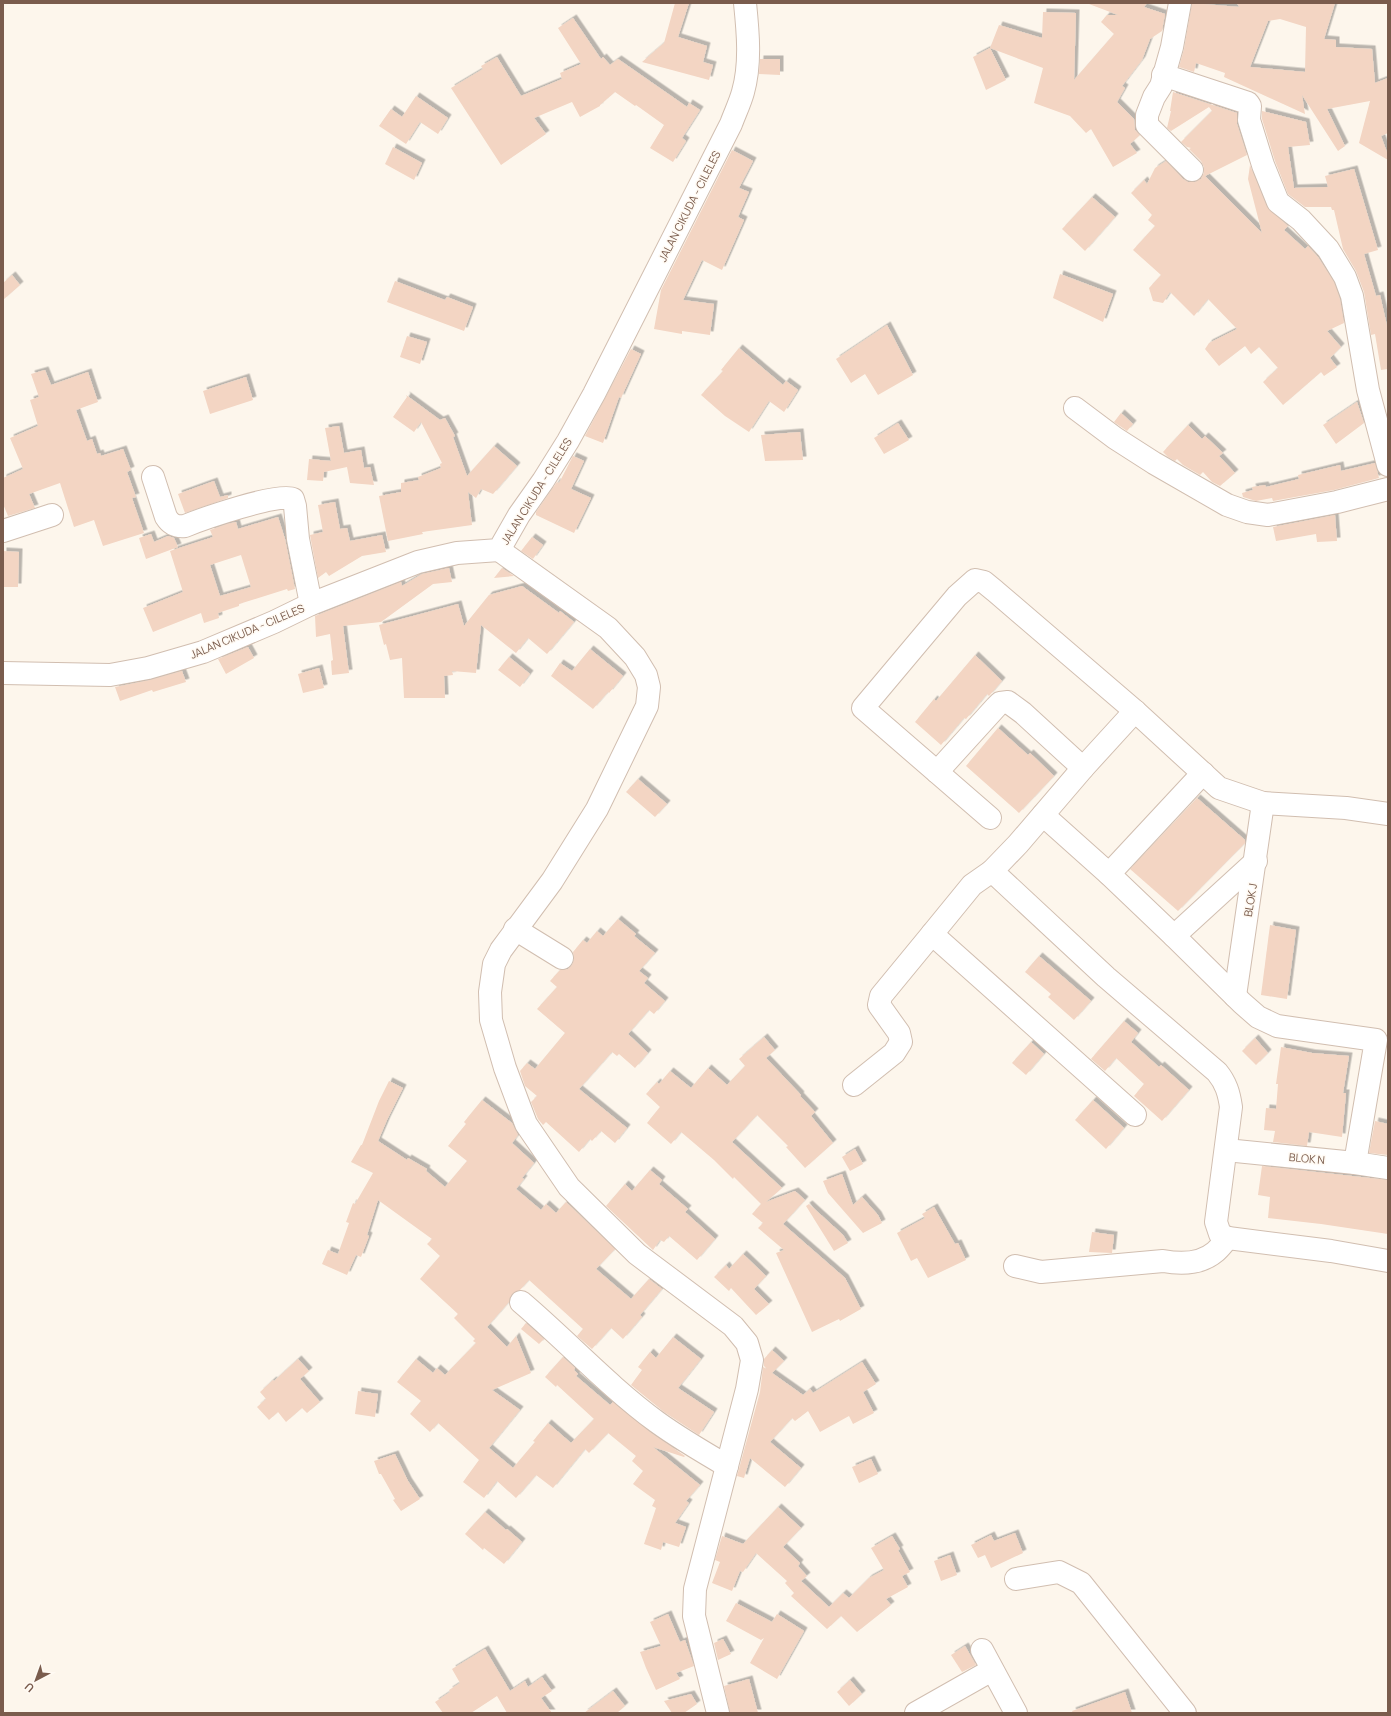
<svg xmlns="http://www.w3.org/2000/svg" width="1391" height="1716" font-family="Manrope,sans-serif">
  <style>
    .building { fill: #f3d5c3; fill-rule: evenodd; filter: url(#shadow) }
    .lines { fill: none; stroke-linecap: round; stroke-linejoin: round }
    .minor-casing { stroke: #d1beb0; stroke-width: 24 }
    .minor { stroke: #fff; stroke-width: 22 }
    .labels { text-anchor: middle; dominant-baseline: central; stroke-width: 3; stroke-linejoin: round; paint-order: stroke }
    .street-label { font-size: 11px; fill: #7a5c4d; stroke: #fffaf3 }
  </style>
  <defs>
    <filter id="shadow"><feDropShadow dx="3.5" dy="-3.5" stdDeviation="0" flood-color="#0004"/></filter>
  </defs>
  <rect width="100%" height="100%" fill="#fdf6ec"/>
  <g class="building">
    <path d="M675,3H689L678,37L707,46L703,62L713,65L709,80L642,62L664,43Z"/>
    <path d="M1089,3H1147L1144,7L1165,14L1162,31L1150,39L1142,60L1122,86L1125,88L1117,102L1134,119L1135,130L1140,135L1130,144L1137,153L1113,167L1091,129L1086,133L1070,116L1034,103L1043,68L990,48L999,25L1042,38L1043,12L1076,13L1074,80L1114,34L1101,22L1107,15H1118L1089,4Z"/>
    <path d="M1192,3L1239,7L1237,3H1335L1324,39L1336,40V47L1372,49L1375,83L1388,78V133L1381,136L1388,155V160L1359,143L1370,101L1327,109L1345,146L1338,151L1302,95L1305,114L1224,77L1225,73L1196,63L1194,72L1179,67L1184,49ZM1280,19L1306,27L1305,72L1250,67L1268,21Z"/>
    <path d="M573,18L601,59L603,57L610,65L618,59L687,107L689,103L700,110L682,138L686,141L673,162L650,148L664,125L636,105L635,106L615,92L600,105V106L580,117L572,102L534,118L546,134L501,165L451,88L483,69L481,66L497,57L521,96L562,79L560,73L581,64L558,28Z"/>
    <path d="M990,48L1006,80L986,90L973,57Z"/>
    <path d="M760,59H780V75L759,74Z"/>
    <path d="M1173,92L1237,113V124L1247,155L1205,176L1262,233L1248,179L1250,165L1267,207L1288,226L1284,230L1305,249L1308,246L1318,257L1334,282L1340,299L1344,323L1327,331L1341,347L1330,358L1337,367L1324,376L1321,372L1283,405L1263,382L1278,368L1259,347L1251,354L1245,346L1219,366L1205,349L1209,343L1237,329L1208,299L1194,316L1170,292L1163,303L1153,301L1149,288L1161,275L1133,250L1155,226L1148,220L1152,215L1131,193L1144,180L1147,184L1155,168L1166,161L1183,179L1188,182H1195L1201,179L1204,173V167L1201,161L1189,149L1191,148L1187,147L1181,142L1212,111L1209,107L1171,131L1167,128L1171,111H1170Z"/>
    <path d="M416,96L448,118L438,134L420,122L406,144L379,126L391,109L402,117Z"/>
    <path d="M1262,111L1306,122L1310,145L1288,147L1294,188L1328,187L1325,176L1354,169L1378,250L1364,254L1376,296L1380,295L1388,330V369L1381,370L1375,334L1371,335L1364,292L1356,271L1343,249L1334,210H1332L1331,207H1305L1288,194L1275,161L1262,119Z"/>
    <path d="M393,147L422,163L414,180L385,164Z"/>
    <path d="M732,150L753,161L739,188L749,192L738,217L744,220L722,270L702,260L683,300L714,304L710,335L682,331V334L654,329L661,290Z"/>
    <path d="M1092,197L1115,217L1085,251L1062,229Z"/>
    <path d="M1060,274L1113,294L1103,322L1053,298Z"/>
    <path d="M12,275L20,285L3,300V283Z"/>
    <path d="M395,281L445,300L447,297L473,307L464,331L387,302Z"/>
    <path d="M887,325L913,375L878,395L865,374L851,383L836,359Z"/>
    <path d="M407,336L427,342L420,364L400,357Z"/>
    <path d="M739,348L783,385L786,381L798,390L784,412L769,401L749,432L725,416L701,395L723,371L721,370Z"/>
    <path d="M631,349L641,354L621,398L619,397L603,443L585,436Z"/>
    <path d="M45,370L51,385L88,372L98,402L76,410L87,441L92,439L97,454L100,453L101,456L123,449L131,470L127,472L136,497L132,498L144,533L103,546L94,520L74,527L60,483L29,494L35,508L8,516L3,504V478L23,469L10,438L38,426L30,400L39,397L31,374Z"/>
    <path d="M246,377L253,400L210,414L203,391Z"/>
    <path d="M406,395L440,420L445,418L455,436L453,437L467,476L494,446L517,466L493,494L481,489L476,498L468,492L472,525L422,532L423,534L388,541L379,496L401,492V483L419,480L418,477L441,468L440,464L442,463L421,422L414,432L393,417L407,397Z"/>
    <path d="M1357,402L1364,423L1336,444L1323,425Z"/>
    <path d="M1121,413L1133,424L1127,431L1114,422Z"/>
    <path d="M898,423L909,440L884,454L874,438Z"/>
    <path d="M1188,425L1202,439L1205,436L1223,453L1219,456L1235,473L1220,486L1212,482L1203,472L1200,475L1183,465L1177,459L1175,461L1168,457L1163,452Z"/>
    <path d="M339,426L344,453L361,450L364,468L370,467L374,485L350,483L347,467L324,472L323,481L307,480L309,459L331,461L325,428Z"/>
    <path d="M800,432L803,460L765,461L761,435Z"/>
    <path d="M573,456L584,461L571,489L591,498L574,533L536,515V512L557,482L559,483Z"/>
    <path d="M1375,463L1379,478L1334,490L1273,501L1272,498L1256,501L1243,497L1242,493L1253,490L1252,487L1265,485L1266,487L1299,479L1298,475L1340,465L1341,471Z"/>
    <path d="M214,481L220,497L228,495V498L185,513L178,494Z"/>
    <path d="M335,502L340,529L347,528L350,541L382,535L386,552L362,556L329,576L326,572L318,578L310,535L323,532L318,505Z"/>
    <path d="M1335,515L1337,541L1317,542L1316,534L1276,541L1273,527Z"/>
    <path d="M278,517L285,539L295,589L288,591L287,589L239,604V606L218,613L219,618L204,623L201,613L153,632L143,608L183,592L170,551L213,537L210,530L227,524L236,522L238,529ZM241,555L251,587L220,596L210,565Z"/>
    <path d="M151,534L154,542L168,536L174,538L178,547L146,559L139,538Z"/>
    <path d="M532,537L543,545L533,559L521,551Z"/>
    <path d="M3,551L19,552L18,587H3Z"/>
    <path d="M449,568L452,582L433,584L381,622L343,626L349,673L332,675L331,661L333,660L330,634L316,637L315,616L401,582L402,586L422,574Z"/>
    <path d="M502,568L514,576L494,578Z"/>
    <path d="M522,586L559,613L560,611L574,622L547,654L528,638L516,653L481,625L476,673L452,671L453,675L444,676L445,698H404L402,658L390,660L386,644L384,645L379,625L458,604L464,626L489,595Z"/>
    <path d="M248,647L254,658L226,674L218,659Z"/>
    <path d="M590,649L623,676L609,693L608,692L593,709L551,676L560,663L572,671Z"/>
    <path d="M975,655L1002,681L989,696L987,694L966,719L964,718L941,745L915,722L934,699L936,701Z"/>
    <path d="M509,657L530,674L520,687L498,670Z"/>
    <path d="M319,668L324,688L303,693L298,674Z"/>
    <path d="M182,671L186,682L153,692L152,690L120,701L115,687L150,680Z"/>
    <path d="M998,728L1028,755L1030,753L1054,776L1019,813L966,766Z"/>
    <path d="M638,779L667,804L655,817L626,792Z"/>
    <path d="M1197,798L1245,840V843L1178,911L1130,869Z"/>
    <path d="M618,919L636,934L634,936L655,953L639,971L648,978L644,983L665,1001L654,1014L649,1010L628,1034L648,1053L635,1068L619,1054L617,1056L612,1052L579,1089L627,1128L615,1143L601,1131L592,1141L590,1139L579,1152L546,1122L543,1125L538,1119L531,1102L537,1096L525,1086L520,1071L527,1063L535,1069L565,1033L537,1009L557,987L550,981L560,970L568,969L572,965L574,959L573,952L583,940L587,943L597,931L603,936Z"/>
    <path d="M1270,925L1296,930L1287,999L1261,995Z"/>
    <path d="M1039,956L1091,1001L1074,1020L1048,997L1051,994L1025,972Z"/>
    <path d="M1124,1021L1138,1033L1131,1042L1159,1067L1161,1065L1189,1090L1162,1121L1134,1096L1144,1084L1116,1058L1105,1071L1091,1059Z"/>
    <path d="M764,1037L775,1050L766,1058L801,1095L800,1096L815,1112L811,1116L833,1143L805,1168L786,1147L788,1146L757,1115L732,1142L782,1188L766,1202L795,1191L805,1200L783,1224L845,1278L861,1309L840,1321L839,1319L812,1332L776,1253L784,1250L758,1228L763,1223L752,1214L761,1204L734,1177L733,1179L714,1160L681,1132L671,1144L647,1123L660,1107L646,1094L657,1082L659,1084L670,1071L691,1088L708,1068L727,1085L745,1066L739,1059Z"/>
    <path d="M1255,1038L1268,1053L1256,1065L1242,1051Z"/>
    <path d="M1031,1042L1044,1054L1026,1075L1012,1063Z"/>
    <path d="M1281,1047L1312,1053L1349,1056L1343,1093H1346L1342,1137L1309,1132L1307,1146L1273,1142L1275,1131L1264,1130L1266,1108L1276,1109L1278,1084H1276Z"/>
    <path d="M389,1081L403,1088L387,1120L378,1141L407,1160L408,1158L427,1169L426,1171L445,1187L467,1161L448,1146L466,1124L464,1122L482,1100L512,1123L518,1135L512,1143L534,1163L522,1178L524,1179L516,1189L541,1210L546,1204L556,1213L566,1202L615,1249L596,1269L631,1299L649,1279L662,1289L640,1315L642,1317L623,1339L611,1328L592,1349L577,1336L583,1329L529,1280L520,1290L512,1294L509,1302L487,1327L507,1347L516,1336L531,1373L492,1390L520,1410L489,1448L513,1468L535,1442L533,1441L548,1423L571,1443L594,1419L557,1385L556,1387L545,1377L563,1357L575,1368L574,1370L578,1374L576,1376L610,1405L613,1402L650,1432L685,1456L684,1457L653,1447L700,1485L686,1501L689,1503L675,1523L686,1527L679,1547L663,1542L661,1550L644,1544L656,1508L652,1506L655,1500L633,1484L643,1471L632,1461L636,1456L608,1433L589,1453L585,1449L553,1488L536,1475L516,1498L497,1481L484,1498L463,1482L479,1460L438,1423L430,1432L410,1414L421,1401L397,1382L416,1359L433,1373L437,1368L445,1375L476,1343L473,1341L475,1339L454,1318L458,1314L420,1279L440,1256L427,1244L432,1239L378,1200L367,1235L369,1236L361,1257L356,1255L347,1275L322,1264L328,1250L338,1254L349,1223L346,1222L353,1203L355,1204L373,1173L351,1162L361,1145H362L379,1101Z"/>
    <path d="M1093,1100L1124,1128L1106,1149L1075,1120Z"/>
    <path d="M1375,1121L1388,1124V1155L1369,1153Z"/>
    <path d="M855,1149L863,1164L850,1171L842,1157Z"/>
    <path d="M1262,1166L1388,1180V1234L1321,1224L1268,1218L1270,1197L1258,1195Z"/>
    <path d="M650,1170L662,1180L659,1184L688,1209L685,1212L715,1239L697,1260L669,1236L664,1242L660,1240L653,1250L606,1206L625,1184L632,1191Z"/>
    <path d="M842,1174L853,1205L862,1197L878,1215L882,1223L863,1233L828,1193L823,1181Z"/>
    <path d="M809,1204L843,1235L848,1243L834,1251L806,1206Z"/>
    <path d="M934,1207L955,1244L958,1243L966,1260L928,1278L917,1258L911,1261L897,1233L925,1218L922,1214Z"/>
    <path d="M1092,1232L1114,1235L1112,1253L1089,1252Z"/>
    <path d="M743,1254L766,1276L754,1289L769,1304L756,1315L731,1288L729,1291L714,1277L726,1265L729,1269Z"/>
    <path d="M526,1323L544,1339L539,1344L521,1329Z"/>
    <path d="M673,1337L701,1359L678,1388L714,1412L699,1435L664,1412L631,1385L642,1370L638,1367L650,1352L656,1358Z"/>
    <path d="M772,1350L784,1361L772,1373L803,1395L810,1389L813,1393L862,1362L876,1384L863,1392L874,1413L853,1424L849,1416L820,1432L808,1411L795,1421L792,1418L770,1442L801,1468L785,1487L750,1458L744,1478L737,1476L760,1392L763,1367L767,1369L764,1366V1359Z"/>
    <path d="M298,1359L309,1371L300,1379L320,1402L307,1413L302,1408L286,1422L278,1412L269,1420L257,1407L266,1399L260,1392L273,1380L274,1381Z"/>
    <path d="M358,1391L378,1394L375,1417L355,1414Z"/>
    <path d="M395,1454L408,1481L420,1499L401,1511L393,1500L395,1499L381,1474H379L374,1461Z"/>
    <path d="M871,1459L878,1474L859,1483L852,1467Z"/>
    <path d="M778,1507L801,1528L783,1547L800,1563L798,1566L807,1576L801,1581L829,1607L843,1593L849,1598L869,1578L884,1570L871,1548L892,1536L900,1549L898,1550L910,1572L902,1576L908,1587L886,1599L891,1605L857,1632L841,1616L827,1629L791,1596L794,1593L785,1583L787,1581L756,1553L743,1572L740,1571L732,1591L712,1583L720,1562L715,1560L722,1536L743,1544Z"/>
    <path d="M485,1512L506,1530L507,1529L522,1542L504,1564L484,1548L483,1550L465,1534Z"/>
    <path d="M1015,1533L1023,1553L991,1568L985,1555L978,1558L971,1545L991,1535L994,1541Z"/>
    <path d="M950,1555L957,1575L941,1581L934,1561Z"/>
    <path d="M736,1603L772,1622L777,1614L804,1631L777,1679L750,1663L764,1638L761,1640L726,1621Z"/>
    <path d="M668,1614L680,1642L685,1640L694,1666L676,1673L680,1679L656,1690L646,1668L640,1652L661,1646L650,1622Z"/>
    <path d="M723,1639L731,1654L718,1660L714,1643Z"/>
    <path d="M965,1646L976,1665L962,1672L951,1655Z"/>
    <path d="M485,1649L510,1691L525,1681L528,1687L542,1677L552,1691L541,1698L552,1713H507L497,1696L471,1713H443L435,1702L450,1692L449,1690L460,1683L452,1669Z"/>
    <path d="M749,1679L758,1713H730L724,1686Z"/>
    <path d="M850,1680L862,1694L849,1706L837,1692Z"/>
    <path d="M613,1691L625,1706L617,1713H584Z"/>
    <path d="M1125,1692L1132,1713H1073L1072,1711Z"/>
    <path d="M691,1694L697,1704L684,1713H672L664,1701Z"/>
  </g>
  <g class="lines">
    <defs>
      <g id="minor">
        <path d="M1180,3L1172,47L1161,86L1154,97L1147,115V125L1192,170"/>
        <path d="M1163,75L1248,103L1250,106L1249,120L1263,165L1278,202L1301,220L1328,249L1345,277L1352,296L1368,390L1388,465"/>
        <path d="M1075,408L1115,438L1154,463L1227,505L1247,512L1268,515L1337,502L1388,489"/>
        <path d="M153,477L166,517C171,525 176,527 185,526C202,519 279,492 293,499L295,506L298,539L311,604"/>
        <path d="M3,531L52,515"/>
        <path d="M499,550L608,628L635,657L646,675L649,687L647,706L597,809L552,881L501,950L494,964L490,992L491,1020L505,1068L526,1124L569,1187L637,1254L733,1326L747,1343L752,1360L747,1389L695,1589L694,1616L718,1713"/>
        <path d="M3,673L110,675L148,668L203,652L274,622L311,604L418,562L457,553L499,550L519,515L543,481L568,441L594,394L731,124C735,113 740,103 743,92C751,64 748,32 745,3"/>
        <path d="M1135,711L1083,768L1018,844L992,871L1106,977L1217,1072C1226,1083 1229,1093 1231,1107L1216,1222L1220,1234L1228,1238L1331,1251L1388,1261"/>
        <path d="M937,772L996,707L1000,703L1008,702L1023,713L1083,768"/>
        <path d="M1043,815L1109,874L1174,936L1242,1003L1258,1017L1277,1026L1376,1040L1355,1163"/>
        <path d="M990,818L863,708L957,596L975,580L984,582L995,591L1135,711L1219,788L1263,803L1346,808L1388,814"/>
        <path d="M992,871L972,885L932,934L1135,1115"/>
        <path d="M1109,874L1203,773"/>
        <path d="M515,929L562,958"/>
        <path d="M1174,936L1256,861"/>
        <path d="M1235,996L1263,803"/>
        <path d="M854,1085L894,1053L901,1042L899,1033L879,1005L881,996L932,934"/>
        <path d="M1226,1150L1355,1163L1388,1168"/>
        <path d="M1015,1266L1041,1272L1163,1261C1180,1264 1201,1264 1215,1252C1220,1248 1224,1242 1228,1238"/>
        <path d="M521,1302C567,1341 608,1386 657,1422C679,1438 703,1452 727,1466"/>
        <path d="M1016,1579L1059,1572L1081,1583L1185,1713"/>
        <path d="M982,1650L1016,1713"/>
        <path d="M916,1713L992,1670"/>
      </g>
    </defs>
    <use href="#minor" class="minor-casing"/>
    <use href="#minor" class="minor"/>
  </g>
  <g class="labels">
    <g class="street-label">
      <text transform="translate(689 206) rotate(-63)">JALAN CIKUDA - CILELES</text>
      <text transform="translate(536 491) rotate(-58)">JALAN CIKUDA - CILELES</text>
      <text transform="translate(247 631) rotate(-23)">JALAN CIKUDA - CILELES</text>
      <text transform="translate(1250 900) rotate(-81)">BLOK J</text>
      <text transform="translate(1307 1158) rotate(5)">BLOK N</text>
    </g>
  </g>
  <rect width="1391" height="1716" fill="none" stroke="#7a5c4d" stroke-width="8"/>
  <g transform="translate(36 1680) rotate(221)" stroke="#fffaf3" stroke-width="3" paint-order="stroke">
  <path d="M0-3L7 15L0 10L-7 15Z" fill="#7a5c4d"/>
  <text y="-6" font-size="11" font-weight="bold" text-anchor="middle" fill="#7a5c4d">U</text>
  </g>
</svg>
